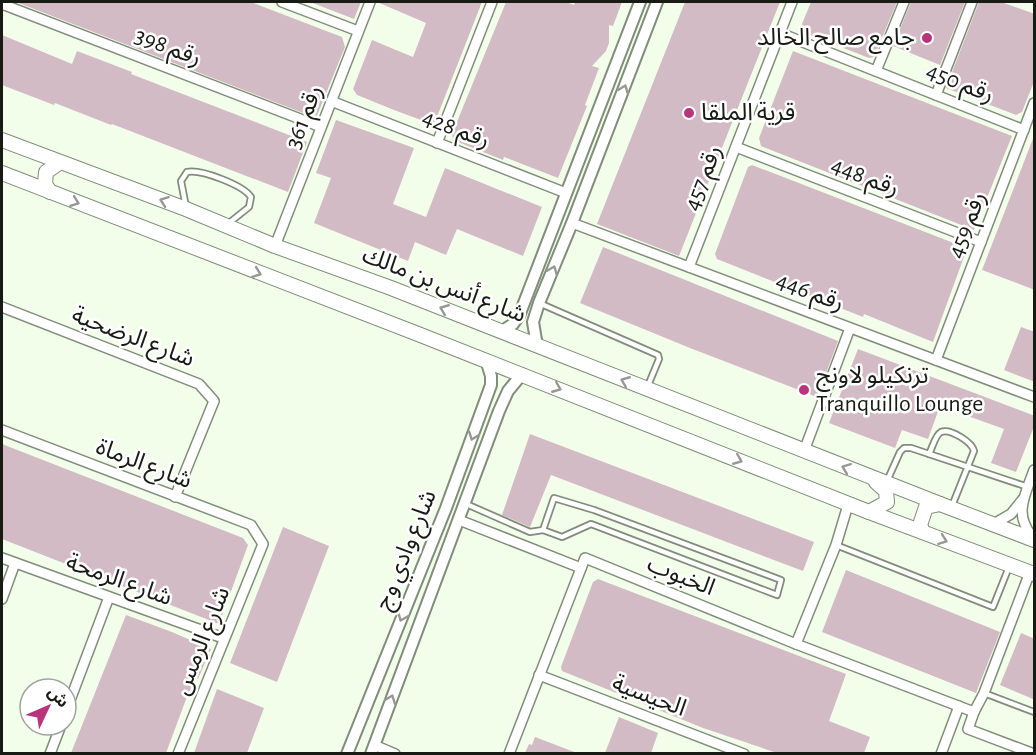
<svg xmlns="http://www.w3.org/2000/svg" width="1036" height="755" font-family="'Alegreya Sans','Noto Sans Arabic',sans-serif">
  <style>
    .building { fill: #d3bbc5 }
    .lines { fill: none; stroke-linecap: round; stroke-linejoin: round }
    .service-casing { stroke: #818d7a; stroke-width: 8 }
    .minor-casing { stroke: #818d7a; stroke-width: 12 }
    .tertiary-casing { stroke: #818d7a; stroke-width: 14 }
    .primary-casing { stroke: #818d7a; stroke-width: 16 }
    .service { stroke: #fff; stroke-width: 4.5 }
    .minor { stroke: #fff; stroke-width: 9 }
    .tertiary { stroke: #fff; stroke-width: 10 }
    .primary { stroke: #fff; stroke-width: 14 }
    .oneway { stroke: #979895 }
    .poi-dot { fill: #b8357c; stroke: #fff; stroke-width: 2 }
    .labels { text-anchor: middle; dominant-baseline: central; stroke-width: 5; stroke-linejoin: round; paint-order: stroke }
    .poi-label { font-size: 24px; fill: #171b14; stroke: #fff; text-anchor: start }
    .street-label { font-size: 24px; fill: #171b14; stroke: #fff }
  </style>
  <rect width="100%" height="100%" fill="#f2feea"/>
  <g class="building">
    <path d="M16,2H251L342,37L345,47L316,118Z"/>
    <path d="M310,2H361L354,19Z"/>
    <path d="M377,2H482L435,122L429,123L394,110L357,95L353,89L372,40L413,57L426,23Z"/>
    <path d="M506,2H566L574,5L575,2H622L613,26L609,25V43L606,51L592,66L599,68L585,105L587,106L558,178L504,157L503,160L453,140L452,134Z"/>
    <path d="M685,2H780L679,256L597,224Z"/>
    <path d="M811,2H897L874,57L869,58L805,33L802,24Z"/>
    <path d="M911,2H965L940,65L893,46Z"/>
    <path d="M979,2H1001L1035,14V79L1022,112L1016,115L946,88Z"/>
    <path d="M2,35L72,64L77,51L132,72L131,74L307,142L288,192L112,124L111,125L55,103L54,105L2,85Z"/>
    <path d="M793,51L1012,136L974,230L761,146L759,138Z"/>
    <path d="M336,120L414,148L393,204L426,217L445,168L542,207L523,256L457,229L446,255L415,242L408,261L314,223L331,178L316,173Z"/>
    <path d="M1034,136H1035V290L982,270Z"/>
    <path d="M752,165L964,247L965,254L933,342L864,314L863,317L717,259L715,254L748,167Z"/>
    <path d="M603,247L838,341L817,397L690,348L580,303Z"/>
    <path d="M1021,327L1035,332V382L1004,370Z"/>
    <path d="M858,349L1035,416V424L1016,472L991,463L1004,429L940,406L928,439L902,430L895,448L829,423Z"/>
    <path d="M530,434L814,542L803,571L551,475L530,527L502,515Z"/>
    <path d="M2,444L243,538L248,545L219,624L2,539Z"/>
    <path d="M283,527L329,546L277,682L230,663Z"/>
    <path d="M846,570L1000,632L976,693L822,632Z"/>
    <path d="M598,579L846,674L829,721L870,737L864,753H777L703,728L562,671L561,667L593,582Z"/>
    <path d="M126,615L172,632L211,649L198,679L196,678L188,694L166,753H71Z"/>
    <path d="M1021,633L1035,639V700L1000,685Z"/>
    <path d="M217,689L264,708L247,753H194Z"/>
    <path d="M619,717L658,733L651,753H605Z"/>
    <path d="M535,737L577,753H525L529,744L532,745Z"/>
  </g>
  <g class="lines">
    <defs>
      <g id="service">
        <path d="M186,207L181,181L187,172C201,169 243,185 251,197L249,207L229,223"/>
        <path d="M539,303L658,355L659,359L647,388"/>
        <path d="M929,454C932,449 935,435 941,432C950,428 972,442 974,451L952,506"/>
        <path d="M887,481L900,452L904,448H911L1028,487"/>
        <path d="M464,503L530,532L543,530L562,537L591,524L777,595L781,580L594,510L554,498L543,530"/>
        <path d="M836,545L993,607L1009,567"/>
        <path d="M984,693L1034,712"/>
      </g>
      <g id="minor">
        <path d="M282,2L358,31"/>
        <path d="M2,4L321,127"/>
        <path d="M780,33L1024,130"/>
        <path d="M876,71L904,2"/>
        <path d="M936,95L972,2"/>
        <path d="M331,101L566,193"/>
        <path d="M437,143L492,2"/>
        <path d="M736,147L981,242"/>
        <path d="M572,223L1034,397"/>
        <path d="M275,246L370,2"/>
        <path d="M689,267L792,2"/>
        <path d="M2,307L199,384L214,401L175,497"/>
        <path d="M936,360L1034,103"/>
        <path d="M2,430L251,525L263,544L178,754"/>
        <path d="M804,451L850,328"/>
        <path d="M1034,470C1024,498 1013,514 1034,539"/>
        <path d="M459,520L581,568"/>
        <path d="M992,525L1011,514L1023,499"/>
        <path d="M2,558L223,638"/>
        <path d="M1030,572L984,693L974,712L968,729L1034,754"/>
        <path d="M2,599L15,563"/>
        <path d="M796,644L836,545L848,505"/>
        <path d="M539,675L744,754"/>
        <path d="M66,711L109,597"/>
        <path d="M374,745L395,754"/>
        <path d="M50,754L61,725"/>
        <path d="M509,754L585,558L796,644L974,712"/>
        <path d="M941,754L959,706"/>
      </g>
      <g id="tertiary">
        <path d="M501,332L513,324L519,316L640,2"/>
        <path d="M537,346L533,322L539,303L572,223L657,2"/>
        <path d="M347,754L446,508L491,385V376L486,360"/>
        <path d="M371,754L499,411L508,391L522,374"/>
      </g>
      <g id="primary">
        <path d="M2,140L186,209L275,246L391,288L940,504"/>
        <path d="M2,173L418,334L869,512L887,502L886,491L876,482"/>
        <path d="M50,192L45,184L46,172L59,163"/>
        <path d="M869,512L1034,574"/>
        <path d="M923,532L920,525L926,507L940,504L1034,540"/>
      </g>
    </defs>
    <use href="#service" class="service-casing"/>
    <use href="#minor" class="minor-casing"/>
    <use href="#tertiary" class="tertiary-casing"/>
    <use href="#primary" class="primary-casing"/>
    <use href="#service" class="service"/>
    <use href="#minor" class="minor"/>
    <use href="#tertiary" class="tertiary"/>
    <use href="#primary" class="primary"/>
  </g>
  <defs><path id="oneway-chevron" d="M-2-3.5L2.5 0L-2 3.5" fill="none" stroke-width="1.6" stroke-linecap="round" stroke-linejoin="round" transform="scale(1.5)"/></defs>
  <g class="oneway">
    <use href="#oneway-chevron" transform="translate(624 89) rotate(-69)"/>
    <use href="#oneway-chevron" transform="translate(164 201) rotate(-160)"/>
    <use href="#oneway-chevron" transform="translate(75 202) rotate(21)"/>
    <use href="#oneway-chevron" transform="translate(553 270) rotate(-68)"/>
    <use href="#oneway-chevron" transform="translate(257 273) rotate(21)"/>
    <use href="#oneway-chevron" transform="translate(444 309) rotate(-158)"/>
    <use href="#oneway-chevron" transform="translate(625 381) rotate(-158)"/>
    <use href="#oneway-chevron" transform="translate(557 388) rotate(22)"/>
    <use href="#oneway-chevron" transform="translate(473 436) rotate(110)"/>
    <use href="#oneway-chevron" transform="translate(738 460) rotate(22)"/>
    <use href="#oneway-chevron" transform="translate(846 468) rotate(-159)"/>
    <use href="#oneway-chevron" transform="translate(943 540) rotate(20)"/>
    <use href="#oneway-chevron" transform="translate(402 617) rotate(112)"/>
    <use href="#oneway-chevron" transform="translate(391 699) rotate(-69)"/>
  </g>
  <g class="poi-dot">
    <circle cx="927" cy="38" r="6"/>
    <circle cx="689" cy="113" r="6"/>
    <circle cx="804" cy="390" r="6"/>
  </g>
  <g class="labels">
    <g class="poi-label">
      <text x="915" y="38" text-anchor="end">جامع صالح الخالد</text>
      <text x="701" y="113">قرية الملقا</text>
      <text x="816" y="376">ترنكيلو لاونج<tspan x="816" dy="28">Tranquillo Lounge</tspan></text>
    </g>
    <g class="street-label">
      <text transform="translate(168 47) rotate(21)">رقم 398</text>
      <text transform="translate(960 83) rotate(22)">رقم 450</text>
      <text transform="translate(304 117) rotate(-69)">رقم 361</text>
      <text transform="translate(456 129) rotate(21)">رقم 428</text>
      <text transform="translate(865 177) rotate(21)">رقم 448</text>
      <text transform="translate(703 178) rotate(-69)">رقم 457</text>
      <text transform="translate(967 225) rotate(-69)">رقم 459</text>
      <text transform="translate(444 285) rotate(21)">شارع أنس بن مالك</text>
      <text transform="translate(810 292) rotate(21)">رقم 446</text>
      <text transform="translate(133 337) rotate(21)">شارع الرضحية</text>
      <text transform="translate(144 464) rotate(21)">شارع الرماة</text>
      <text transform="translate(406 550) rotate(-68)">شارع وادي وج</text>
      <text transform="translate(681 576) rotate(22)">الخبوب</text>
      <text transform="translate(119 580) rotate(20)">شارع الرمحة</text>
      <text transform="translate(202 641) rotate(-68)">شارع الرمس</text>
      <text transform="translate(649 696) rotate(21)">الحيسية</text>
    </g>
  </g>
  <rect width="1036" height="755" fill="none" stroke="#171b14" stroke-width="6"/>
  <g transform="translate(48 707) rotate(46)"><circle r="28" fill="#ffffff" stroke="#a2a4a1" stroke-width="1.5"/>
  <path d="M0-4.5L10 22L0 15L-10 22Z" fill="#b8357c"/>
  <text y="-9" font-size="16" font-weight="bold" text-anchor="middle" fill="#171b14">ش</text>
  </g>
</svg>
